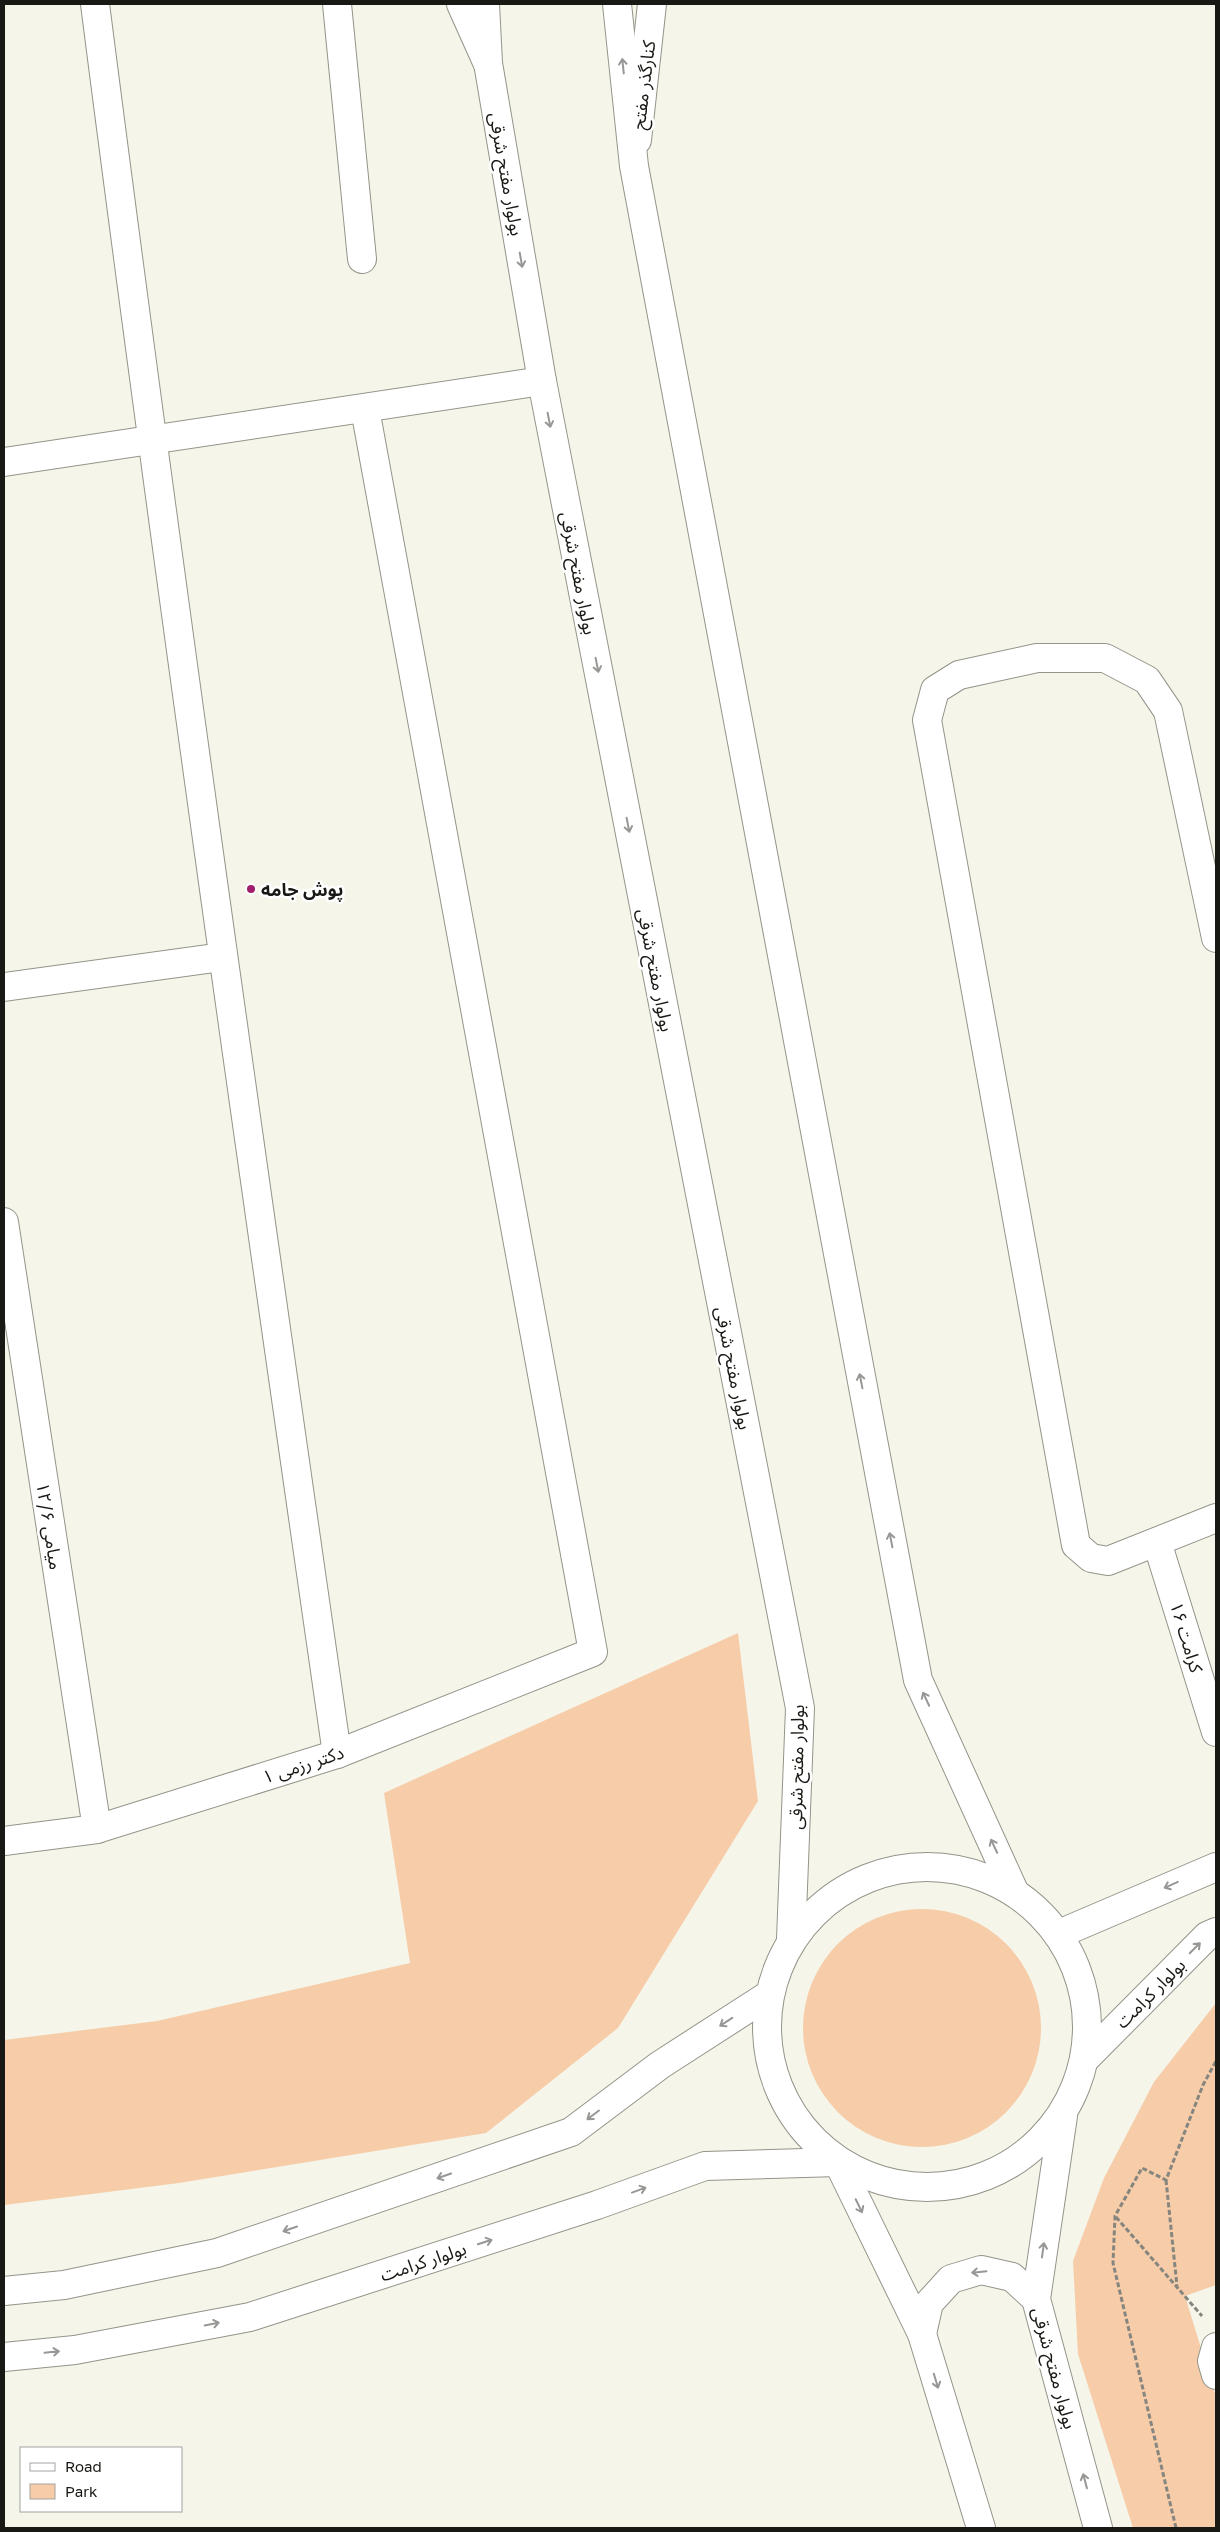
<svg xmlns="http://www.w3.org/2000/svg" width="1220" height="2532" font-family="'Golos Text','Noto Sans Arabic',sans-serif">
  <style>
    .green { fill: #f7cca9 }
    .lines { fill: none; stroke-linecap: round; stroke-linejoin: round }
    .minor-casing { stroke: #94948a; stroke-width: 30 }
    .tertiary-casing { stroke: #94948a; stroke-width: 30 }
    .secondary-casing { stroke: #94948a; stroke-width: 30 }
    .path { stroke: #86867f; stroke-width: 3; stroke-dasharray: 5 2.5; stroke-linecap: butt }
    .minor { stroke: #fff; stroke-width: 28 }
    .tertiary { stroke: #fff; stroke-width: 28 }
    .secondary { stroke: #fff; stroke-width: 28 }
    .oneway { stroke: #979795 }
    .poi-dot { fill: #a21d6b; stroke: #fff; stroke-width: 2 }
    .labels { text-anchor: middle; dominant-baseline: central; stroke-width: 5; stroke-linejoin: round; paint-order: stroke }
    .street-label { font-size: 18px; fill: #181814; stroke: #fff }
    .poi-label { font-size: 18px; font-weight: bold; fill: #181814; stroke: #fff; text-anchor: start }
  </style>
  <rect width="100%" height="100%" fill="#f5f5ea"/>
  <g class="green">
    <path d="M738,1633L758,1801L618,2028L486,2133L179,2183L4,2205V2040L157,2021L410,1963L384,1793Z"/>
    <circle cx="922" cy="2028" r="119"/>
    <path d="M1216,2003V2285L1185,2296L1216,2397V2528H1133L1078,2354L1073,2261L1104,2178L1154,2082Z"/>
  </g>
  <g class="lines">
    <defs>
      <g id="minor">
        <path d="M95,4C170,588 253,1171 337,1754"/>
        <path d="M337,4L362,259"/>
        <path d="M4,462L542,381"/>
        <path d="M1216,938L1168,711L1147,680L1105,658H1037L959,675L935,690L927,720L1076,1545L1091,1558L1108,1561L1216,1518"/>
        <path d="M4,987L222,957"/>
        <path d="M4,1222L97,1829"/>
        <path d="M1157,1542L1216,1732"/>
        <path d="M4,1841L97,1829L337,1754L593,1652L365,409"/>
        <path d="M1216,2347L1212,2361L1216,2375"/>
      </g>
      <g id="tertiary">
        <path d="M461,4L487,62"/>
        <path d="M637,140L652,4"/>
        <path d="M1059,1934L1216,1867"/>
        <path d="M1087,2057L1207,1936L1216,1932"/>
        <path d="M4,2291L64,2285L217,2253L571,2132L660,2065L767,1996"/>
        <path d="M4,2357L75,2350L250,2317L597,2205L705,2166L838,2162"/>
      </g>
      <g id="secondary">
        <path d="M485,4L488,63L542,381L800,1708L791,1939"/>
        <path d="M617,4L634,166L918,1680L1014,1891"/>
        <circle cx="927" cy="2027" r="160"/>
        <path d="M1063,2116L1036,2299L1098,2528"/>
        <path d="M838,2162L922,2334L981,2528"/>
        <path d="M922,2334L929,2303L951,2279L981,2270L1012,2277L1036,2299"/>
      </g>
    </defs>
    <use href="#minor" class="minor-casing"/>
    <use href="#tertiary" class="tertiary-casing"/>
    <use href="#secondary" class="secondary-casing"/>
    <g class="path">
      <path d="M1166,2180L1177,2286"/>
      <path d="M1116,2217L1202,2316"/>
      <path d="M1176,2528L1113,2263L1115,2216L1142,2168L1166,2180L1203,2085L1216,2061"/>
    </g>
    <use href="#minor" class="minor"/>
    <use href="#tertiary" class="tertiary"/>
    <use href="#secondary" class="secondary"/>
  </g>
  <defs><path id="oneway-shaft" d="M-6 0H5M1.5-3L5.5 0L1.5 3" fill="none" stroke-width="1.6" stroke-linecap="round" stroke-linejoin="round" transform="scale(1.25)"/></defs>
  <g class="oneway">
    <use href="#oneway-shaft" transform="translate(623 66) rotate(-96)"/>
    <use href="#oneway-shaft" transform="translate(521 260) rotate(80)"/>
    <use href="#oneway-shaft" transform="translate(549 420) rotate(79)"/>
    <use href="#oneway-shaft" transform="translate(597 665) rotate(79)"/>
    <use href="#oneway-shaft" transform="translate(628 825) rotate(79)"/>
    <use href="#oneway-shaft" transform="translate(861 1381) rotate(-101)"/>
    <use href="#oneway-shaft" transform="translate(891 1540) rotate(-101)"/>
    <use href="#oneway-shaft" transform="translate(926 1699) rotate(-115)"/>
    <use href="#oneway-shaft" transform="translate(994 1846) rotate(-115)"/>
    <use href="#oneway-shaft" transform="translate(1171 1885) rotate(156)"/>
    <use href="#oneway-shaft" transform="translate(1195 1948) rotate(-45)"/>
    <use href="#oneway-shaft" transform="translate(726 2022) rotate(147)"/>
    <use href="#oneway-shaft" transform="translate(593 2115) rotate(143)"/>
    <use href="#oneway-shaft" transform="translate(444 2176) rotate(161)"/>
    <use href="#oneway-shaft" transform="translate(639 2190) rotate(-20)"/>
    <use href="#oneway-shaft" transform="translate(859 2206) rotate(64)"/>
    <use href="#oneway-shaft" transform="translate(290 2229) rotate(161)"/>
    <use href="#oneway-shaft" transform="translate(485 2242) rotate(-18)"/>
    <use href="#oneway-shaft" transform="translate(1043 2250) rotate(-82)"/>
    <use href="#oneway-shaft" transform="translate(979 2272) rotate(174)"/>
    <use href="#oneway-shaft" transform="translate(212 2324) rotate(-11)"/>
    <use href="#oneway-shaft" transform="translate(52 2352) rotate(-6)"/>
    <use href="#oneway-shaft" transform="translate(936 2381) rotate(73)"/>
    <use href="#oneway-shaft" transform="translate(1085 2481) rotate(-105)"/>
  </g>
  <circle class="poi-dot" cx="251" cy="889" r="5"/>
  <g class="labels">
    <g class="street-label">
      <text transform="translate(643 85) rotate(-83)">کنارگذر مفتح</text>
      <text transform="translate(507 174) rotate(80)">بولوار مفتح شرقی</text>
      <text transform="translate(579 573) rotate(79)">بولوار مفتح شرقی</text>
      <text transform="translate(656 970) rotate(79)">بولوار مفتح شرقی</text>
      <text transform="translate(734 1368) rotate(79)">بولوار مفتح شرقی</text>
      <text transform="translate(50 1526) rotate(81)">میامی ۱۲/۶</text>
      <text transform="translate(1187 1637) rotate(73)">کرامت ۱۶</text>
      <text transform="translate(303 1764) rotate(-18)">دکتر رزمی ۱</text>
      <text transform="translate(796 1767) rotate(-89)">بولوار مفتح شرقی</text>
      <text transform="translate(1150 1993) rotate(-45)">بولوار کرامت</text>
      <text transform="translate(423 2261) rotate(-18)">بولوار کرامت</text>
      <text transform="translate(1055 2368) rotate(75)">بولوار مفتح شرقی</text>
    </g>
    <g class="poi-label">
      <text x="261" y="889">پوش جامه</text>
    </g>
  </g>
  <rect width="1220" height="2532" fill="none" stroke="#181814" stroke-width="10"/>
  <rect x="20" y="2447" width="162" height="65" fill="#ffffff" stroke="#a3a3a1"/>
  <rect x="30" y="2463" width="25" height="8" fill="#ffffff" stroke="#a3a3a1"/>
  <text x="65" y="2472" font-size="15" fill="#181814">Road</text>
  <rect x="30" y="2484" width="25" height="15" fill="#f7cca9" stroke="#a3a3a1"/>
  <text x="65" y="2497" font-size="15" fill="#181814">Park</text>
</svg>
